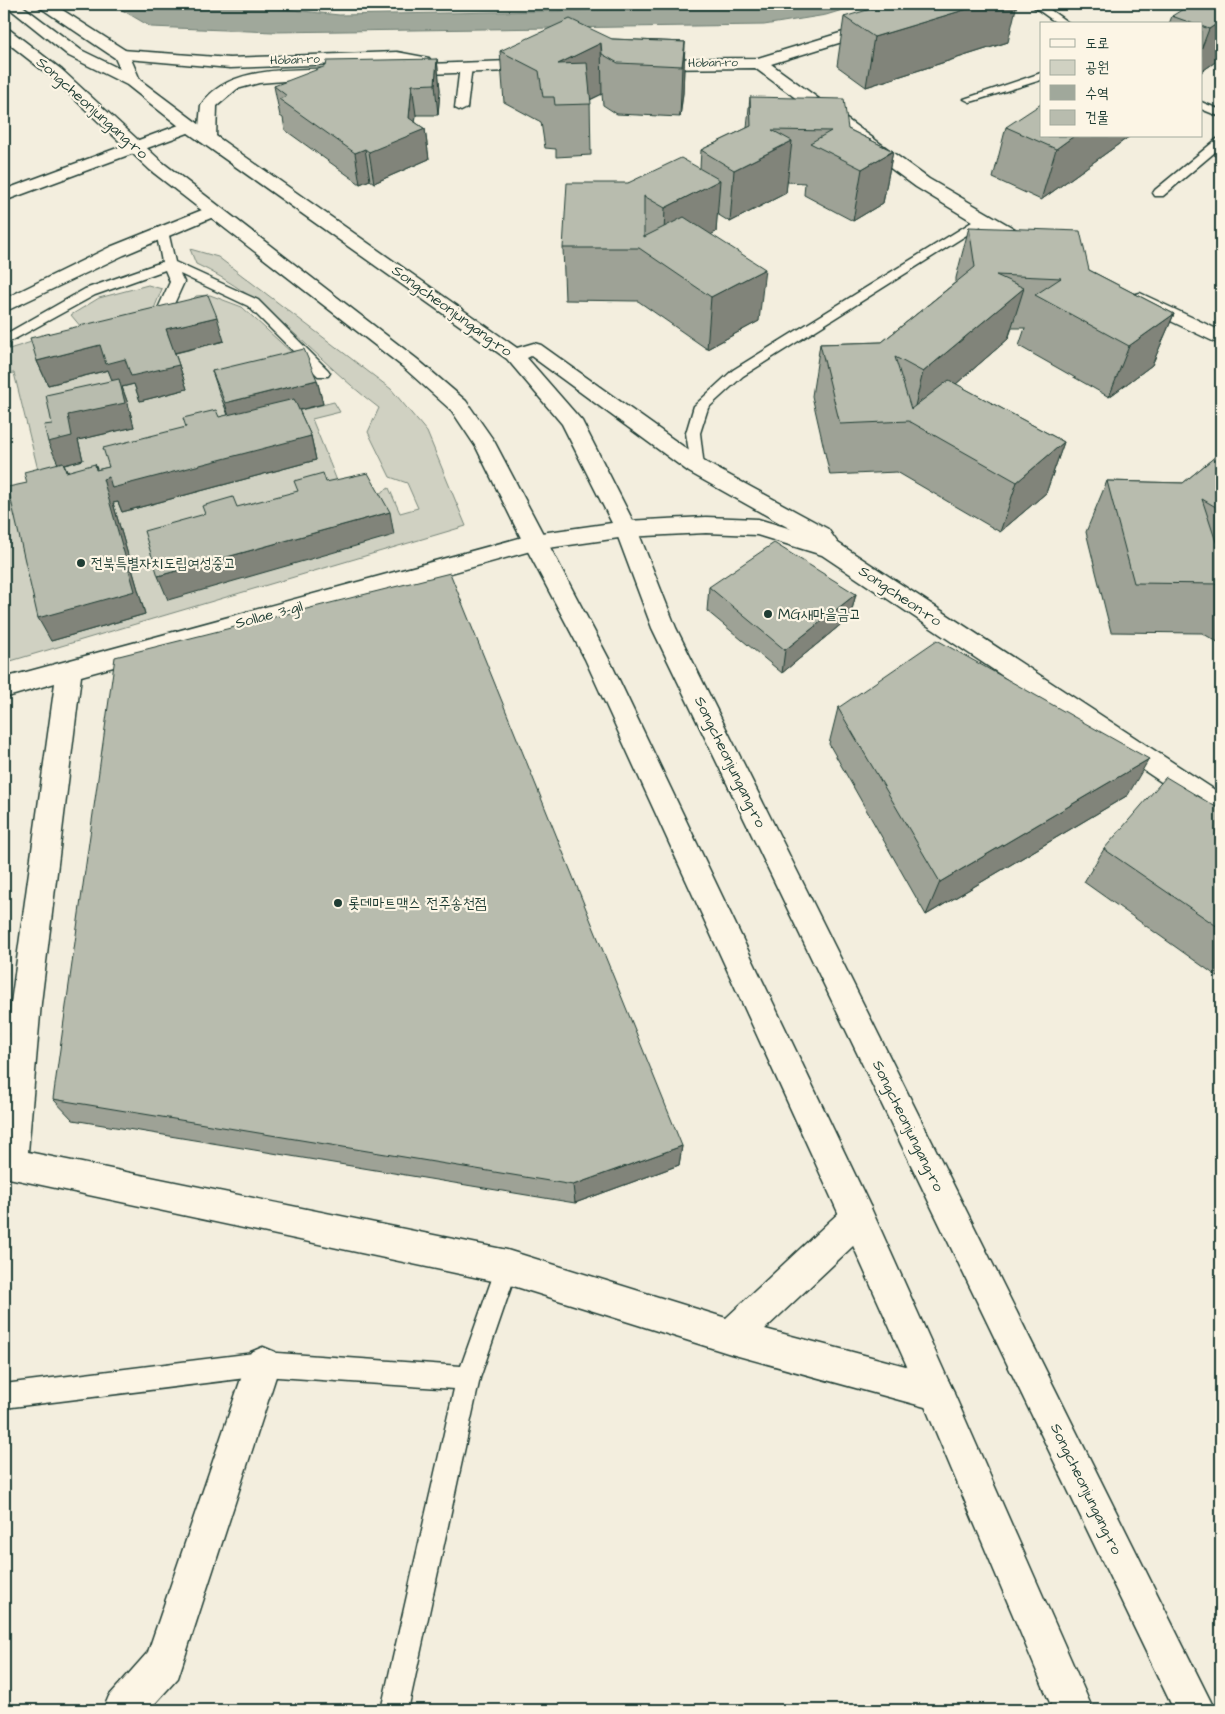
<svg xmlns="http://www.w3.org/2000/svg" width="1225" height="1714" font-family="'Architects Daughter','Poor Story',sans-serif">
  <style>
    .green { fill: #d0d1c2; stroke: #78877b }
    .water { fill: #a0a89b; stroke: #6c7d72 }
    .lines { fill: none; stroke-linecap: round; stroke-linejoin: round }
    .lane-casing { stroke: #1f3d34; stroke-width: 3 }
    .street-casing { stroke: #1f3d34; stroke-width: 3 }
    .secondary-casing { stroke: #1f3d34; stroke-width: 3 }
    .path { stroke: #1f3d34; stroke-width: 2; stroke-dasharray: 3 2.5; stroke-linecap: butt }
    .lane { fill: #fcf5e5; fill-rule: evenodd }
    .street { fill: #fcf5e5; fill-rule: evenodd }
    .secondary { fill: #fcf5e5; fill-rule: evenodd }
    .wall { fill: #9ea296; stroke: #1f3d34 }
    .shaded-wall { fill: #81847a; stroke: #1f3d34 }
    .building { fill: #b8bcae; stroke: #1f3d34 }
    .poi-dot { fill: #1f3d34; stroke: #fcf5e5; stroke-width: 2 }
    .labels { text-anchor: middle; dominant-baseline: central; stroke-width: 4.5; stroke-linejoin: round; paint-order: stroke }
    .far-street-label { font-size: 12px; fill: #1f3d34; stroke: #fcf5e5 }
    .street-label { font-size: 15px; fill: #1f3d34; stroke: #fcf5e5 }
    .poi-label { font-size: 15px; fill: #1f3d34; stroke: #fcf5e5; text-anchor: start }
  </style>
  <rect width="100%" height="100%" fill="#f3eede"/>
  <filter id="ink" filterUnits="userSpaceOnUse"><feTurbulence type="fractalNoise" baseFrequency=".02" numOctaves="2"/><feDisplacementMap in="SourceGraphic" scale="10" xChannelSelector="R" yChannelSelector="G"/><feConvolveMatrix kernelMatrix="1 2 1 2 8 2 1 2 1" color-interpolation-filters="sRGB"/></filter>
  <g filter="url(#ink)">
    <g class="green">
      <path d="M190,249L218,257L391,389L427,432L466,526L4,663V514L16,499L42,486L14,373L4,374V353L9,349L41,339L48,385L224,341L186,306L196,296L210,295L242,307L304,364L232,427L334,402L340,412L312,419L346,503L373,497L389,488L400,513L418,508L407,483L390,477L368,432L379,408C317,361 268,297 196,264Z"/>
      <path d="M148,285L162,289L149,321L81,327L71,315L99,298Z"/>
    </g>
    <path class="water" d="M112,4H237L339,15L656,9L736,4H862L826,15L764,25L273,32L151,27Z"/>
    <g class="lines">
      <defs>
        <g id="lane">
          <path d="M1030,4H1042L1070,24H1058Z"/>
          <path d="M466,63L472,66L467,108L461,111L455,108L460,66Z"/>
          <path d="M1041,73V80L974,101L970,102L964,99Z"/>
          <path d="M1201,102L1221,110V117L1201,109Z"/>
          <path d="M1221,137V147L1163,196H1155L1153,193L1155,190L1217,139Z"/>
          <path d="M980,217L986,221L984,224L743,376L708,408L700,433L704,467L697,472L692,471L686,433L694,406L733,370Z"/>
          <path d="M162,227L168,231L175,262L258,300L328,370L330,373L328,376H318L248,306L180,274L184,282L164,326L157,330L152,329L150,326L170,282L165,270L95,295L4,345V335L85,289L162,262L156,231Z"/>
          <path d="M507,1256L515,1259L518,1267L480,1378L408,1710H381L454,1389L263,1376L4,1408V1384L263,1352L461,1366L499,1259Z"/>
        </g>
        <g id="street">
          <path d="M935,4H958L955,7L771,64L929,179L1034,240L1036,244L1034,248H1020L985,229L916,187L755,68L648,69L640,64L648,59L758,58Z"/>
          <path d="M122,50L230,58L397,52L429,58L431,61L429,64L537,60L545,65L537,70L400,75L392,70L394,67L415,65L397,62L230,68L116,58L114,55L116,52Z"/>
          <path d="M340,68L346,70L348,73L346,76L259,83L237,89L217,106L216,138L213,142H201L198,138L201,105C229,63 296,71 340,68Z"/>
          <path d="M190,121L196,122L199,126L196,130L4,201V190Z"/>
          <path d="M212,206L218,207L221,211L218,215L124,255L4,312V299L110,247Z"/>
          <path d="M1140,293L1221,331V345L1133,303L1130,299L1133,295Z"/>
          <path d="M706,517L758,519L838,543L1221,794V819L1212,816L822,555L757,535L706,533L626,537L534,550L81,676L41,1003L28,1152L507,1250L726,1318L846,1206L858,1202L870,1206L874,1218L870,1230L765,1329L936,1374L948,1380L954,1392L948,1404L936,1410L731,1354L507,1284L4,1177V1077L11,1003L55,683L4,698V678L534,534L626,521Z"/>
          <path d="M263,1347L275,1352L280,1364L178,1678L149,1710H103L109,1696L148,1652L246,1364L251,1352Z"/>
        </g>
        <g id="secondary">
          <path d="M4,4H20L81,50L120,69L115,58L35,4H53L128,52L140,80L196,122L517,348L534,343L541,345L705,462L828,529L842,549L838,555C823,559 820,552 812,541L689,472L531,356L527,358L582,421L637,529L676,628L1215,1710H1174L652,628L615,529L562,424L507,359L184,130L127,85L69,56Z"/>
          <path d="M4,28L10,30L62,70L162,162L417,359L466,401L494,441L609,659L870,1206L948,1380L1093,1710H1053L924,1404L846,1230L585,659L523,542L476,447L452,411L403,367L150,170L50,76L4,40Z"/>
        </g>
      </defs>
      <use href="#lane" class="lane-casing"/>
      <use href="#street" class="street-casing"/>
      <use href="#secondary" class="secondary-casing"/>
      <path class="path" d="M368,4H521"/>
      <use href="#lane" class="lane"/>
      <use href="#street" class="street"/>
      <use href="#secondary" class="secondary"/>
    </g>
    <g class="wall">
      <path d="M1221,4V58L1201,72V24H1169L1172,16Z"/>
      <path d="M844,17L1008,42L866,87L837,66Z"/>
      <path d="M612,39L685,42L683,93L680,117L617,114L603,105L602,94L590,100L591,155L556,157V149L545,148L541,122L504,102L500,51Z"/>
      <path d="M437,59L440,90L438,115H416L415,122L425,129L429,159L374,183L370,180L360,184L285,130L283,118L280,116L274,86Z"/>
      <path d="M750,97L848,129L893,151L883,203L853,221L804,195L805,183L787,182L786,193L730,222L717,214L716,232L711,234L759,321L707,349L638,301L565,300L563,248L628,183L700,168L701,150L747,128Z"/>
      <path d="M1006,127L1130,136L1041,200L993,178Z"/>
      <path d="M969,227L1089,270L1174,314L1152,365L1109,397L1019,346L1025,328H1012L1008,339L956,384L1064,442L1046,493L1000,532L897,472L830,475L812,396L820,344L882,342L956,282V278Z"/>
      <path d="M1221,267V275L1218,274Z"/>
      <path d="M224,341L175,353L187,389L140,401L134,384L122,387L128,404L134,427L78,440L83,460L64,465L67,472L97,470L109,467L186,427L228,415L220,395L212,371L317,380L323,404L299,410L311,436L316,460L122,512L118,502L113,503L145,614L51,641L27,483L58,463L52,424L113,381L108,370L48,385L37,361Z"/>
      <path d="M1221,452V644L1202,633L1111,632L1086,532L1107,481L1183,483Z"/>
      <path d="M709,587L856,594L850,617L782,673L707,611Z"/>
      <path d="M838,708L1128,795L926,915L829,744Z"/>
      <path d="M1221,810V976L1218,977L1084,882L1104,849Z"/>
      <path d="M53,1099L682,1146L679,1165L575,1203L73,1120Z"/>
    </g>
    <g class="shaded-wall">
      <path d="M984,4H1017L1008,42L866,87L874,37Z"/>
      <path d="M1221,21V58L1201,72V50L1209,29Z"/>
      <path d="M685,42L683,93L680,117L682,66Z"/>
      <path d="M601,43L602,94L581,104L558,64Z"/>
      <path d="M437,59L440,90L438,115L435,84Z"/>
      <path d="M412,85L416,115L414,133L425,129L429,159L374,183L369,152L409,118Z"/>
      <path d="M1074,136H1130L1041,200L1056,149Z"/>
      <path d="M792,141L786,193L730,222L734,170Z"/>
      <path d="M365,149L370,180L360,184L355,153Z"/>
      <path d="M893,151L883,203L853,221L862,169Z"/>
      <path d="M720,180L716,232L663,260L665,208Z"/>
      <path d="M765,269L759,321L707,349L711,297Z"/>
      <path d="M1024,288L1008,339L911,423L923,372Z"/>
      <path d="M1174,314L1152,365L1109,397L1129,346Z"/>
      <path d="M217,317L224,341L174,353L166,329Z"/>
      <path d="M100,345L125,359L179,365L187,389L140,401L134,384L122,387L128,404L134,427L78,440L83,460L64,465L74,486L59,466L48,442L68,415L115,388L108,370L48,385L37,361Z"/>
      <path d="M317,380L323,404L232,427L225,403Z"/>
      <path d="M311,436L316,460L122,512L118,502L113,503L145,614L51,641L38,618L96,470L95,464L105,488L103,479L109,477Z"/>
      <path d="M1064,442L1046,493L1000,532L1017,482Z"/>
      <path d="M390,512L394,535L168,600L158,576Z"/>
      <path d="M856,594L850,617L782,673L785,650Z"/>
      <path d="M1149,759L1128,795L926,915L940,882Z"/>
      <path d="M682,1146L679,1165L575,1203L573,1185Z"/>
    </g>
    <g class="building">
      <path d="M887,4H984L874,37L844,17Z"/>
      <path d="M1191,4H1221V21L1209,29L1201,26V24H1194L1172,16Z"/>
      <path d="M570,19L612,39L685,42L682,66L618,63L602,54L601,43L558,64L587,63L591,104L555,105L554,97H543L539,71L500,51Z"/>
      <path d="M437,59L435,84L412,85L409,118L425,129L369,152L365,149L355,153L279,99L287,96L274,86L326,66L327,61Z"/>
      <path d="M750,97L844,99L848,129L893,151L862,169L810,143L831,131L772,130L792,141L734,170L701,150L751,126Z"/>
      <path d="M1041,104V136H1074L1056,149L1006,127Z"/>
      <path d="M681,158L720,180L665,208L644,196V237L684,217L765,269L711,297L639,248H563L567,183H628Z"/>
      <path d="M969,227L1080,231L1089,270L1174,314L1129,346L1035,295L1061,278L996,275L1024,288L923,372L895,357L911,409L949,380L1064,442L1017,482L909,421L840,424L820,344L882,342L975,267Z"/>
      <path d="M208,295L217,317L166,329L179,365L131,376L125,359L106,364L100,345L37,361L30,338Z"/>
      <path d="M304,349L317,380L225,403L212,371Z"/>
      <path d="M119,379L125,403L68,415L72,436L48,442L44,425L52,424L46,395Z"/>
      <path d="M294,399L311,436L112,488L109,477L103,479L135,591L38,618L8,487L27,483L24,472L63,462L66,472L95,464L96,470L109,467L103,448L186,427L183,418L216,410L219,417Z"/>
      <path d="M1221,452V510L1202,499L1221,557V584L1134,583L1107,481L1183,483Z"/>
      <path d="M323,473L326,482L368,473L390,512L158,576L144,531L205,514L202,506L233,497L237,507L298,491L294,481Z"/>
      <path d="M774,543L856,594L785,650L709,587Z"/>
      <path d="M450,573L682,1146L573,1185L53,1099L115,657Z"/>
      <path d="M937,640L1149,759L940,882L838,708Z"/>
      <path d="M1166,777L1221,810V929L1104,849Z"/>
    </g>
  </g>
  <g class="poi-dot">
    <circle cx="81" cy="563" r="5"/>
    <circle cx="768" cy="614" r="5"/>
    <circle cx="338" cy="903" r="5"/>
  </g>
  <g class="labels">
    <g class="far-street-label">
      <text transform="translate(295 60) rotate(-2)">Hoban-ro</text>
      <text transform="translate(713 63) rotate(-1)">Hoban-ro</text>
    </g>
    <g class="street-label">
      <text transform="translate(92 108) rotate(42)">Songcheonjungang-ro</text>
      <text transform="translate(452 311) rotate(36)">Songcheonjungang-ro</text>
      <text transform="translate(900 596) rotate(34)">Songcheon-ro</text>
      <text transform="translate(269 615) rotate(-15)">Sollae 3-gil</text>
      <text transform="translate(730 762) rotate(64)">Songcheonjungang-ro</text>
      <text transform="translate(908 1126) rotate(64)">Songcheonjungang-ro</text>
      <text transform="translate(1086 1489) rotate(64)">Songcheonjungang-ro</text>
    </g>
    <g class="poi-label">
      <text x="91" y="563">전북특별자치도립여성중고</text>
      <text x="778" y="614">MG새마을금고</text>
      <text x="348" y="903">롯데마트맥스 전주송천점</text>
    </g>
  </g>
  <rect width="1225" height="1714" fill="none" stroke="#fcf5e5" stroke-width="20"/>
  <rect x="10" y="10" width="1205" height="1694" fill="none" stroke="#1f3d34" stroke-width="2" filter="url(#ink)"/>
  <rect x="1040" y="22" width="162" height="115" fill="#fcf5e5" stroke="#a4ab9e"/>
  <rect x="1050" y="39" width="25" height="8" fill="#fcf5e5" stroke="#a4ab9e"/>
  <text x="1085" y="48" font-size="15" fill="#1f3d34">도로</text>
  <rect x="1050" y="60" width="25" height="15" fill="#d0d1c2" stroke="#a4ab9e"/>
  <text x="1085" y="72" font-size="15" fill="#1f3d34">공원</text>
  <rect x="1050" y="85" width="25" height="15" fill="#a0a89b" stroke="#a4ab9e"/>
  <text x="1085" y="98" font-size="15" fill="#1f3d34">수역</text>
  <rect x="1050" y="110" width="25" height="15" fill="#b8bcae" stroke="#a4ab9e"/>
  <text x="1085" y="122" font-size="15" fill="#1f3d34">건물</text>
</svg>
